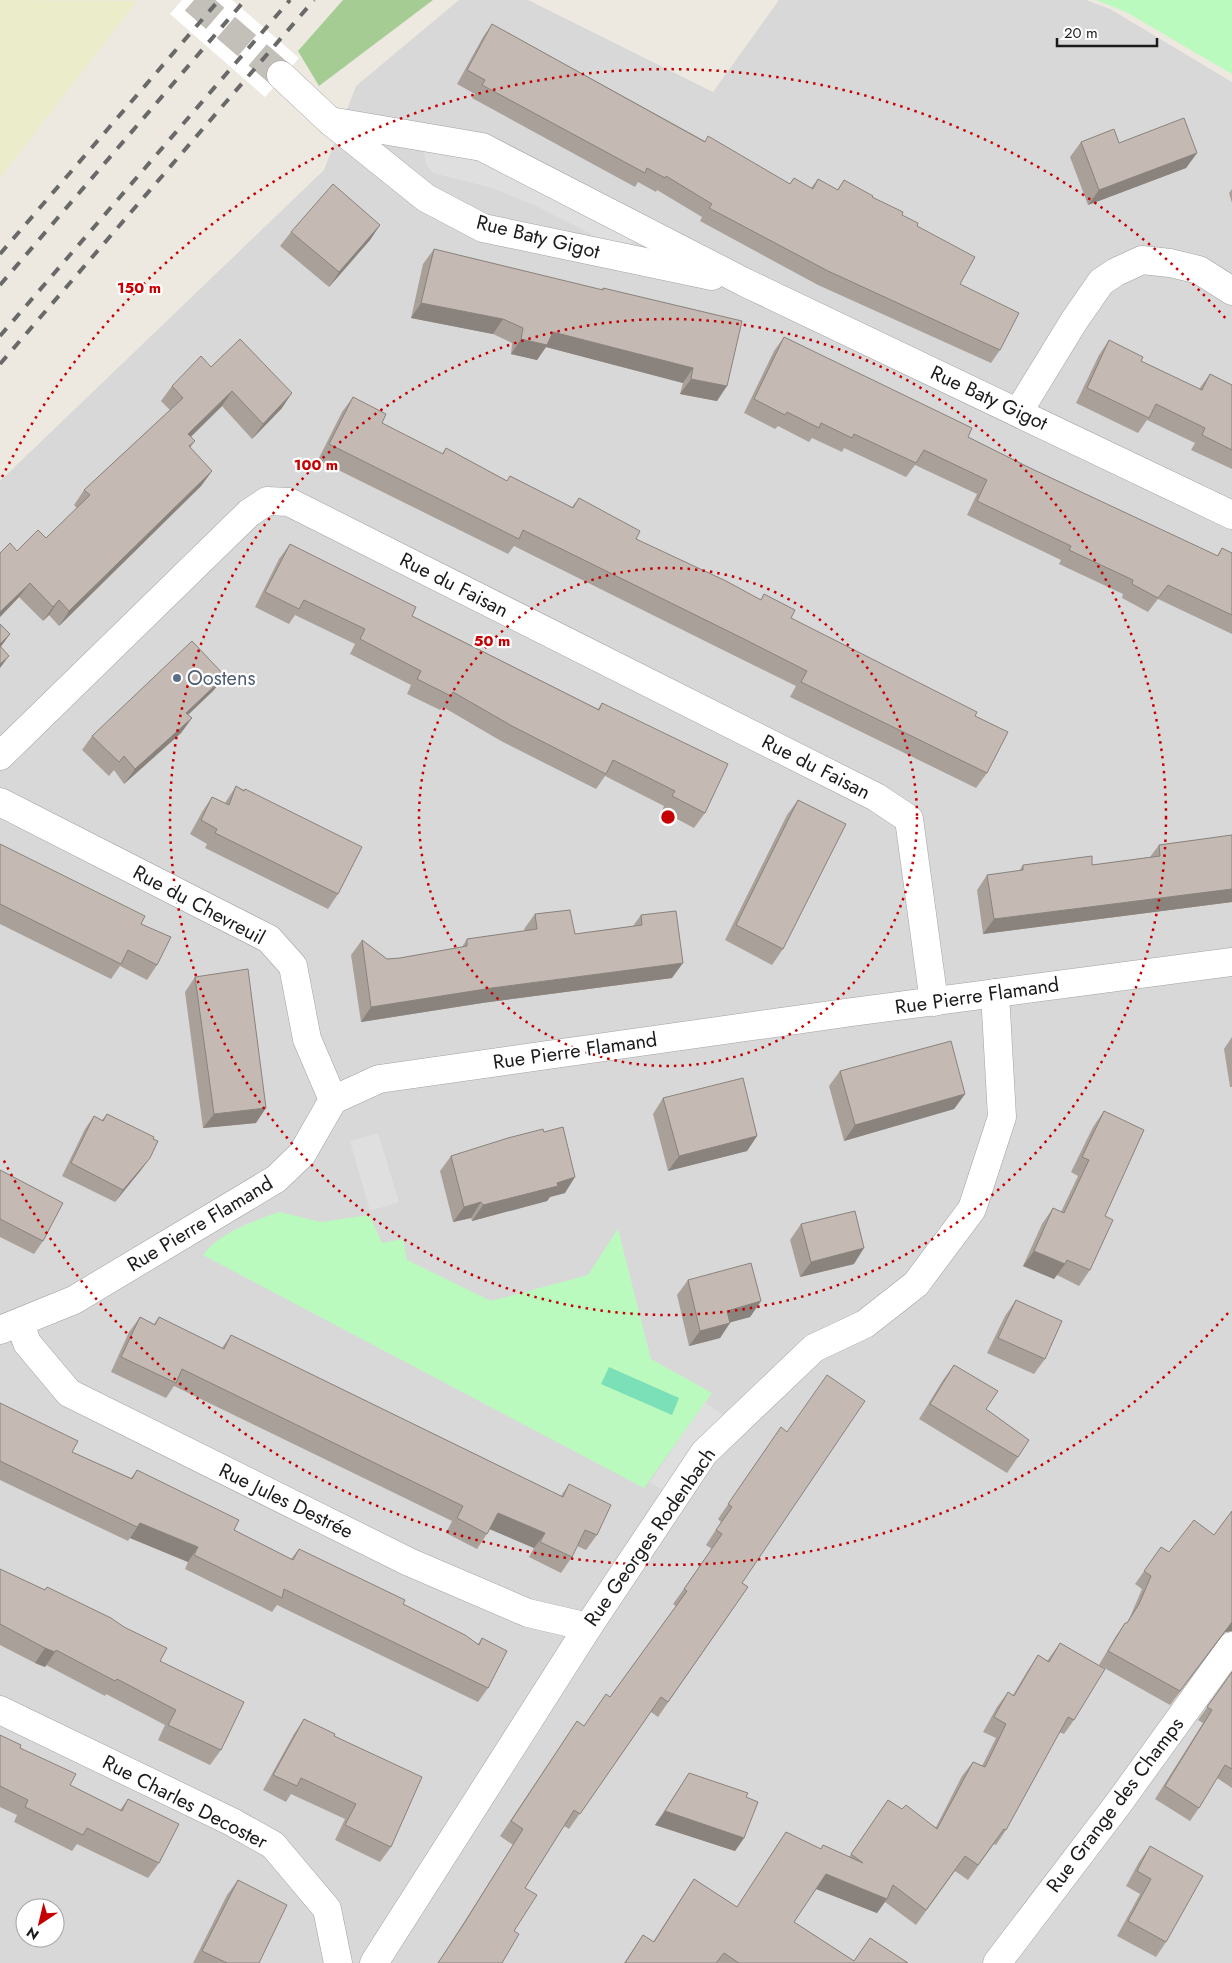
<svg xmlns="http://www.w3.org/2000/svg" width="1232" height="1963" font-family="Jost,sans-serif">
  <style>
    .residential { fill: #d9d8d8; fill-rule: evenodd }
    .farmland { fill: #ebedca }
    .forest { fill: #a5cd93 }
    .park { fill: #bafabe }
    .pitch { fill: #7bdfb7 }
    .parking { fill: #dfdfdf }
    .pier { fill: #fff }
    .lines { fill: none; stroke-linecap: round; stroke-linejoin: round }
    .street-tunnel { stroke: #c3bfb9; stroke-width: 28; stroke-dasharray: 28 14; stroke-linecap: butt }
    .street-casing { stroke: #a2a2a2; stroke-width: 29 }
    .street { stroke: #fff; stroke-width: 28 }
    .rail { stroke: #696969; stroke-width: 4; stroke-dasharray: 10 10; stroke-linecap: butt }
    .wall { fill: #a9a09a }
    .shaded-wall { fill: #89827d }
    .building { fill: #c4bab3; stroke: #89827d }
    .ring { fill: none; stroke: #c60002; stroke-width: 2.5; stroke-dasharray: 2.5 5 }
    .service-dot { fill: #5c6f8a; stroke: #fff; stroke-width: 2 }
    .labels { text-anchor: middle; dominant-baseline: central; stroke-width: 4.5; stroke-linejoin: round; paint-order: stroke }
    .street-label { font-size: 20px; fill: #1b1b1b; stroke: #fff }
    .service-label { font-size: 20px; fill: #4e5e75; stroke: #fff; text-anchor: start }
    .centre { fill: #c60002; stroke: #fff; stroke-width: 2.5 }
    .ring-label { font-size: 15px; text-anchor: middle; font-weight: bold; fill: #c60002; stroke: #fff; stroke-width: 4.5; stroke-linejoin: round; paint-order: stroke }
  </style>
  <rect width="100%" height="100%" fill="#ede8e0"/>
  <path class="residential" d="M459,0H528L713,92L779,0H1086L1110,9L1232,82V1963H0V481L324,170L356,86ZM25,1908H55V1938H25Z"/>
  <path class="farmland" d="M0,0L137,1L0,178Z"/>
  <path class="forest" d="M343,0H433L319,86L298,51Z"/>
  <g class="park">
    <path d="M1096,0H1232V74L1126,12Z"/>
    <path d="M280,1212L321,1222L369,1215L382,1243L403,1239L407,1260L491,1301L588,1275L618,1229L651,1359L712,1393L644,1488L203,1255C220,1232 253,1221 280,1212Z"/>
  </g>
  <path class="pitch" d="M609,1367L679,1398L672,1415L601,1384Z"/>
  <g class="parking">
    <path d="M427,146L487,157L648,234L620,249L536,206L489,187L433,173L427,166L424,155Z"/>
    <path d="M378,1133L399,1202L370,1211L350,1141Z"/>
    <path d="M705,1402L724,1416L670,1495L650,1482Z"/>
  </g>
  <path class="pier" d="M182,0H232L299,58L265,97L170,14Z"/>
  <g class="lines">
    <path class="street-tunnel" d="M194,0L281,75"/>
    <defs>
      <g id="street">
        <path d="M281,75L330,121L426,198L483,228L712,276"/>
        <path d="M330,121L482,147L746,283L1232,515"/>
        <path d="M1019,411L1074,321L1101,282L1116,272L1142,260L1170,263L1199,270L1232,291"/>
        <path d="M0,756L249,513L267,501L289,502L876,797L909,819L934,1002"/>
        <path d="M0,802L269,939L293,966L307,1039L333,1100"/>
        <path d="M20,1323L27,1343L69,1393L409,1562L528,1613L588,1627"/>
        <path d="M0,1330L74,1300L276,1179L302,1154L333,1100L379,1079L852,1012L1232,962"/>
        <path d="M0,1710L232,1822L273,1845L327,1909L338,1963"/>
        <path d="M374,1963L588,1627L704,1453L814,1348L865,1324L916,1284L972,1209L1002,1117L995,993"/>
        <path d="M997,1963L1118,1804L1232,1646"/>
      </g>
    </defs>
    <use href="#street" class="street-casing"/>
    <use href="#street" class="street"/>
    <g class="rail">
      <path d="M0,254L219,0"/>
      <path d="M0,285L245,0"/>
      <path d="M0,336L290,0"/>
      <path d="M0,364L314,0"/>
    </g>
  </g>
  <g class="wall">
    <path d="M492,24L705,141L790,184L794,178L811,188L818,179L837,190L844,180L902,215L917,226L960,284L1000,350L991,363L818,285L700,221L702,217L657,190L656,192L638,182L635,187L472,98L475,94L457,84L483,37Z"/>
    <path d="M1081,142L1197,153L1186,168L1088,205L1070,157Z"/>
    <path d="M1232,189V203L1229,193Z"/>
    <path d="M380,225L370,240L329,287L280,246L291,232Z"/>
    <path d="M434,249L602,290L603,288L742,321L717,401L680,394L683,383L546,347L537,360L511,354L512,343L493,334L411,318L423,264Z"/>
    <path d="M784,337L968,437L1030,468L1217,556L1222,548L1232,553V634L1158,599L1148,612L1122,598L1123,594L1059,564L1061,560L967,515L977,494L915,465L906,477L844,448L842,452L812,438L809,442L778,426L775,429L744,413L774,351Z"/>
    <path d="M1109,340L1141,361L1199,389L1210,374L1232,385V469L1191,450L1195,443L1147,420L1138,433L1076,403L1099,355Z"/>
    <path d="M211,367L282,408L252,439L222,406L191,437L195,441L190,448L212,471L201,486L59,626L49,615L43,621L19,597L0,617V553L17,551L46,538L77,508L74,505L84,490L170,410L161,401L172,386Z"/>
    <path d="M353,397L382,423L442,454L446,448L507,481L510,476L572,507L579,498L636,539L761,600L764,594L791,618L975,716L987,773L976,788L790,697L796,686L731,654L514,546L508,554L318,460L342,412Z"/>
    <path d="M290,544L412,616L598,709L602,703L705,813L694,828L662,811L664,806L605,776L596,789L501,741L443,707L440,710L407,694L411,685L350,654L355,644L295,615L289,624L255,607L279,559Z"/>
    <path d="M214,690L188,715L192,718L181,733L124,784L114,770L109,776L82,750L92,736Z"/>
    <path d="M236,786L244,790L245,789L338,894L328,909L205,848L207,844L190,834L202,812L212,797L225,803Z"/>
    <path d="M798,800L783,949L772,965L725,940L787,815Z"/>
    <path d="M1232,835V902L983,934L977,890L987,875L1019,871L1023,865H1092L1150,857L1159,845Z"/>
    <path d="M0,844L141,924L157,965L147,980L120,966L111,979L0,924Z"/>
    <path d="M535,914L575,934L633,926L641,915L672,978L482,1003L361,1022L351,955L362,940L387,959L400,958L462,947L467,939L525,931L524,929Z"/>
    <path d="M195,977L256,1123L203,1128L185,992Z"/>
    <path d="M1232,1037V1087H1230L1224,1049Z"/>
    <path d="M840,1071L965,1094L954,1109L844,1141L829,1086Z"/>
    <path d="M663,1098L757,1136L747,1151L668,1171L653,1114Z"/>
    <path d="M1104,1111L1105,1216L1090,1270L1079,1286L1057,1275L1054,1279L1023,1266L1042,1224L1053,1208L1061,1212L1078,1176L1071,1172L1093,1127Z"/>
    <path d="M107,1114L153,1139L141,1170L115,1202L62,1176L85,1129L94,1116L102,1120Z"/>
    <path d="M544,1132L565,1193L550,1197L547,1201L472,1221L471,1218L453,1222L440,1171L451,1156Z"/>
    <path d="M0,1170L43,1241L34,1254L0,1237Z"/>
    <path d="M801,1224L854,1264L800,1277L790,1240Z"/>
    <path d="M688,1280L761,1301L750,1317L730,1322L720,1338L689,1346L677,1295Z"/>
    <path d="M1016,1300L1045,1359L1034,1374L987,1353L1005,1316Z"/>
    <path d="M140,1317L154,1324L159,1317L222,1348L231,1335L561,1496L569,1484L597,1535L586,1550L577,1546L572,1557L561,1573L529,1557L534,1548L490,1529L477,1549L446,1533L452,1521L174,1386L166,1398L111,1372L129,1332Z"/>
    <path d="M954,1365L986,1409L1018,1457L1007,1473L919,1419L943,1380Z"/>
    <path d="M0,1403L72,1452L131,1478L137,1470L234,1530L291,1559L299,1549L478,1644L482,1638L488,1688L478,1702L277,1605L272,1612L185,1569L188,1562L130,1538L128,1541L0,1480Z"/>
    <path d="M781,1427L742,1583L748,1587L658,1717L651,1712L569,1829L564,1826L525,1888L514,1931L502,1963H438L513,1845L500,1836L577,1721L584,1726L610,1697L676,1606L673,1604L712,1549L706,1545L721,1522L718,1519Z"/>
    <path d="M1232,1511V1631L1225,1632L1170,1705L1099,1665L1116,1636L1125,1623H1127L1130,1617L1142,1589L1135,1584L1161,1547L1169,1552L1214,1535Z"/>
    <path d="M0,1569L45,1590L47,1587L160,1661L221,1750L210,1765L158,1740L165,1725L106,1694L105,1696L46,1665L45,1667L35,1663L0,1645Z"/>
    <path d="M1060,1643L1074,1720L1064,1734L1059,1732L1006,1830L996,1845L994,1844L968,1880L955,1871L916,1925L885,1902L877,1913L816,1889L794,1922L854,1961L870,1938L908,1963H624L643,1935L653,1942L684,1894L694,1879L737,1907L786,1832L820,1849L849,1857L888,1800L902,1809L936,1827L962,1776L973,1762L982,1766L996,1738L983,1732L997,1707L1008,1692L1013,1695L1028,1670L1038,1655L1047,1661Z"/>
    <path d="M1232,1672V1788L1217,1778L1199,1808L1190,1821L1155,1799L1203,1723L1198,1720Z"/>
    <path d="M304,1719L334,1736L391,1847L380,1862L335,1840L345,1819L291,1794L286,1802L263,1790L294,1734Z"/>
    <path d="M0,1735L20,1748L70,1785L120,1810L128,1799L159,1863L148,1878L77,1844L72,1851L14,1822L17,1815L0,1807Z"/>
    <path d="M689,1773L746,1797L744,1838L735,1851L655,1825Z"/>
    <path d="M1150,1846L1166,1942L1156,1957L1117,1936L1140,1894L1126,1886L1139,1862Z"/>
    <path d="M238,1880L259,1963H193L227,1895Z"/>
  </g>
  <g class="shaded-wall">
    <path d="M1197,153L1186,168L1088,205L1099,190Z"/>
    <path d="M380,225L370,240L329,287L339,272Z"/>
    <path d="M421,303L503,319L493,334L411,318Z"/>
    <path d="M553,332L693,368L683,383L546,347L537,360L511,354L521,339Z"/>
    <path d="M691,379L727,386L717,401L680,394Z"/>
    <path d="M232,391L222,406L178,449L188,434Z"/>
    <path d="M292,393L282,408L252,439L263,424Z"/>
    <path d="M212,471L201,486L59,626L69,611Z"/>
    <path d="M30,583L19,597L0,617V612Z"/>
    <path d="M59,600L49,615L43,621L53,607Z"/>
    <path d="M10,634L0,648V644Z"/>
    <path d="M9,656L0,668V664Z"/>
    <path d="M225,676L214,690L175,727L186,713Z"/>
    <path d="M192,718L181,733L124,784L135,769Z"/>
    <path d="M1232,889V902L983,934L994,919Z"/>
    <path d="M683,963L672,978L482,1003L361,1022L371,1007L492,988Z"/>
    <path d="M965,1094L954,1109L844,1141L855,1125Z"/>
    <path d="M266,1108L256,1123L203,1128L214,1114Z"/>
    <path d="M757,1136L747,1151L668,1171L679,1156Z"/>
    <path d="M150,1158L141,1170L115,1202L123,1190Z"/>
    <path d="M575,1177L565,1193L550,1197L547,1201L472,1221L483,1205Z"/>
    <path d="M481,1202L471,1218L453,1222L464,1207Z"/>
    <path d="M864,1248L854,1264L800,1277L811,1262Z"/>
    <path d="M1034,1251L1065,1264L1054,1279L1023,1266Z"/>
    <path d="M761,1301L750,1317L717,1326L727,1311Z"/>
    <path d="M730,1323L720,1338L689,1346L700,1331Z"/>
    <path d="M498,1513L545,1533L534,1548L487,1528Z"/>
    <path d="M140,1523L198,1547L188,1562L130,1538Z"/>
    <path d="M1232,1622V1631L1225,1632L1170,1705Z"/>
    <path d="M45,1648L55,1652L45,1667L35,1663Z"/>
    <path d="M665,1811L744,1838L735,1851L655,1825Z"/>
    <path d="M826,1874L887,1899L877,1913L816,1889Z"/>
  </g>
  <g class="building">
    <path d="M492,24L705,142L708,136L790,184L794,178L813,189L818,179L838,190L844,180L873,196L872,197L903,212L902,215L918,223L917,226L975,257L960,284L1019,313L1000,350L828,271L709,208L712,204L666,176L665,178L647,168L645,173L482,85L485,80L467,70Z"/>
    <path d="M1184,118L1197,153L1099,190L1081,142L1114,129L1119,143Z"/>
    <path d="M333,184L380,225L339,272L291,232Z"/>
    <path d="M434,249L603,290V288L742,321L727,386L691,379L693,368L553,332L547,345L521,339L523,328L503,319L421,303Z"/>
    <path d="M784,337L972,428L968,437L1030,468L1218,556L1222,548L1232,553V615L1168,585L1158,598L1132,584L1133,580L1069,550L1071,546L977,501L987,480L924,450L916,463L854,434L852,438L821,423L819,428L787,412L785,415L754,399Z"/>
    <path d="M240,339L292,393L263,424L232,391L188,434L195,441L189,446L212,471L69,611L59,600L53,607L30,583L0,612V553L10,543L17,551L38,530L46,538L90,495L84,490L183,398L172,386L201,356L211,367Z"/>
    <path d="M1109,340L1143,357L1141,361L1202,390L1210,374L1232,385V450L1202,435L1205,428L1156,404L1149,418L1087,388Z"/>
    <path d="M353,397L386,414L382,423L443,454L446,448L507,481L510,476L573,508L579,498L640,531L636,539L726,581L761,600L764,594L795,610L791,618L977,712L975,716L1008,732L987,773L801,682L807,671L742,638L523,530L519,539L329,444Z"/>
    <path d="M290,544L416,607L412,616L599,710L602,703L728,764L705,813L672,796L675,791L613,760L606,774L512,726L453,692L451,696L417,679L421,671L360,639L365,629L304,600L299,609L265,592Z"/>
    <path d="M0,624L10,634L0,644Z"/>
    <path d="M192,641L225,676L186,713L192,718L135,769L124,756L119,762L92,736Z"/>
    <path d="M0,646L9,656L0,664Z"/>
    <path d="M236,786L244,791L245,789L362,847L338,894L215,833L217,829L201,820L212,797L229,805Z"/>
    <path d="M798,800L846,824L783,949L736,925Z"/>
    <path d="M1232,835V889L994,919L987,875L1023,870V865L1092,856V865L1160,856L1159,845Z"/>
    <path d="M0,844L145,916L141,924L171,937L157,965L128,950L121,964L0,904Z"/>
    <path d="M570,910L575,934L642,925L641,915L676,911L683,963L492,988L371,1007L362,940L387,959L400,958L467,946V939L537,929L535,914Z"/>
    <path d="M248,969L266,1108L214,1114L195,977Z"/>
    <path d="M951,1041L965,1094L855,1125L840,1071Z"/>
    <path d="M743,1078L757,1136L679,1156L663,1098Z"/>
    <path d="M1104,1111L1144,1130L1105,1216L1113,1220L1090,1270L1067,1260L1065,1264L1034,1251L1053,1208L1064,1213L1089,1160L1082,1157Z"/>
    <path d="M107,1114L154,1137L153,1139L158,1141L150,1158L123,1190L71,1163L94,1116L103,1121Z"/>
    <path d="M563,1127L575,1177L557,1183L558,1186L483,1205L481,1202L464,1207L451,1156L508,1138L543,1129L544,1132Z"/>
    <path d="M0,1170L63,1203L43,1241L0,1219Z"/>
    <path d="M855,1211L864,1248L811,1262L801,1224Z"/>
    <path d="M751,1263L761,1301L727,1311L730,1323L700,1331L688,1280Z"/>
    <path d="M1016,1300L1062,1321L1045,1359L998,1338Z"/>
    <path d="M140,1317L155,1325L159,1317L224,1349L231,1335L563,1497L569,1484L611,1505L597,1535L585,1530L572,1557L540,1542L545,1533L498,1513L487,1534L457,1518L463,1506L182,1369L176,1383L121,1357Z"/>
    <path d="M954,1365L998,1391L986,1409L1029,1440L1018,1457L930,1404Z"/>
    <path d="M827,1375L865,1401L742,1583L748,1587L668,1702L661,1697L580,1814L574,1810L525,1888L537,1895L514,1931L519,1934L502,1963H438L465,1922L523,1829L511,1821L577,1721L584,1726L606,1694L610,1697L687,1591L684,1589L722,1534L716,1530L732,1507L728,1504L781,1427L787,1432Z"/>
    <path d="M0,1403L78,1441L72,1452L132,1479L137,1470L239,1520L234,1530L293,1560L299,1549L405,1600L403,1604L465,1635L479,1645L482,1638L507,1651L488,1688L284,1589L282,1598L194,1555L198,1547L140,1523L137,1527L0,1461Z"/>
    <path d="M1232,1511V1622L1180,1691L1108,1651L1125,1623H1127L1139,1604L1151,1576L1144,1571L1161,1547L1169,1552L1194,1520L1214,1535Z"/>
    <path d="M0,1569L45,1590L47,1587L111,1618L124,1627L167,1648L160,1661L244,1702L221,1750L168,1725L176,1710L117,1679L115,1681L56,1650L55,1652L45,1648L0,1624Z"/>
    <path d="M1060,1643L1105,1669L1074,1720L1068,1717L1006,1830L1004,1829L978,1865L965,1856L926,1910L893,1885L887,1899L826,1874L794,1922L854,1961L870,1938L908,1963H739L724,1953L716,1963H625L643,1935L654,1942L694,1879L737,1907L786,1832L821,1849L823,1845L863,1863L851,1854L888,1800L902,1809L906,1805L937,1829L973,1762L985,1767L1006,1724L994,1717L1008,1692L1014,1696L1038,1655L1049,1662Z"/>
    <path d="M1232,1672V1769L1225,1765L1199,1808L1165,1786L1212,1710L1207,1707Z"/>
    <path d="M304,1719L335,1734L334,1736L422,1777L391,1847L345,1825L356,1804L301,1778L297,1786L273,1775Z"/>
    <path d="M0,1735L21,1745L20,1748L76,1774L70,1785L122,1811L128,1799L179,1824L159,1863L87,1828L83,1835L25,1807L28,1800L0,1786Z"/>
    <path d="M689,1773L748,1793L746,1797L758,1802L744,1838L665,1811Z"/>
    <path d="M1150,1846L1203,1876L1166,1942L1128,1921L1151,1879L1137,1871Z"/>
    <path d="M238,1880L287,1905L259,1963H227L202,1951Z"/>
  </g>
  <g class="ring">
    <circle cx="668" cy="817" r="249"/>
    <circle cx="668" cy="817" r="498"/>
    <path d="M1228 1313A748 748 0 0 1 2 1157M2 477A748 748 0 0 1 1228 321"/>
  </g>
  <circle class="service-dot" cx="177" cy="678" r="5"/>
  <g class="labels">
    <g class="street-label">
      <text transform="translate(538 237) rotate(14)">Rue Baty Gigot</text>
      <text transform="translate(989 398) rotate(25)">Rue Baty Gigot</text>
      <text transform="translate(454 585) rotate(27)">Rue du Faisan</text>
      <text transform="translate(816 767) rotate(27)">Rue du Faisan</text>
      <text transform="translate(199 905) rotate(28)">Rue du Chevreuil</text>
      <text transform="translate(977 996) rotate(-8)">Rue Pierre Flamand</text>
      <text transform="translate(575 1051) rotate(-8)">Rue Pierre Flamand</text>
      <text transform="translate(200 1224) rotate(-31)">Rue Pierre Flamand</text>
      <text transform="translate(286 1501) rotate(26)">Rue Jules Destrée</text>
      <text transform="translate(650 1537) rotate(-55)">Rue Georges Rodenbach</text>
      <text transform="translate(185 1802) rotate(27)">Rue Charles Decoster</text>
      <text transform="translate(1115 1805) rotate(-53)">Rue Grange des Champs</text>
    </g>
    <g class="service-label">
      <text x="187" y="678">Oostens</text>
    </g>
  </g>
  <circle cx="668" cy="817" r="8" class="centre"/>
  <g class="ring-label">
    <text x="139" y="293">150 m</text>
    <text x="316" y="470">100 m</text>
    <text x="492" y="646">50 m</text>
  </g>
  <g transform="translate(40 1923) rotate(215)"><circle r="24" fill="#ffffff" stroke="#a4a4a4"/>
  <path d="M0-4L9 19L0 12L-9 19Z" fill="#c60002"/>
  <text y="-8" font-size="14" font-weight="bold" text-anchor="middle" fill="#1b1b1b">N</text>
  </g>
  <path d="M1057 38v8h100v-8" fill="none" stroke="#1b1b1b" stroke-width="2.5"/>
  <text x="1064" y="38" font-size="15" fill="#1b1b1b" stroke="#ffffff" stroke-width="4" paint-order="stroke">20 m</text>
</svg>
